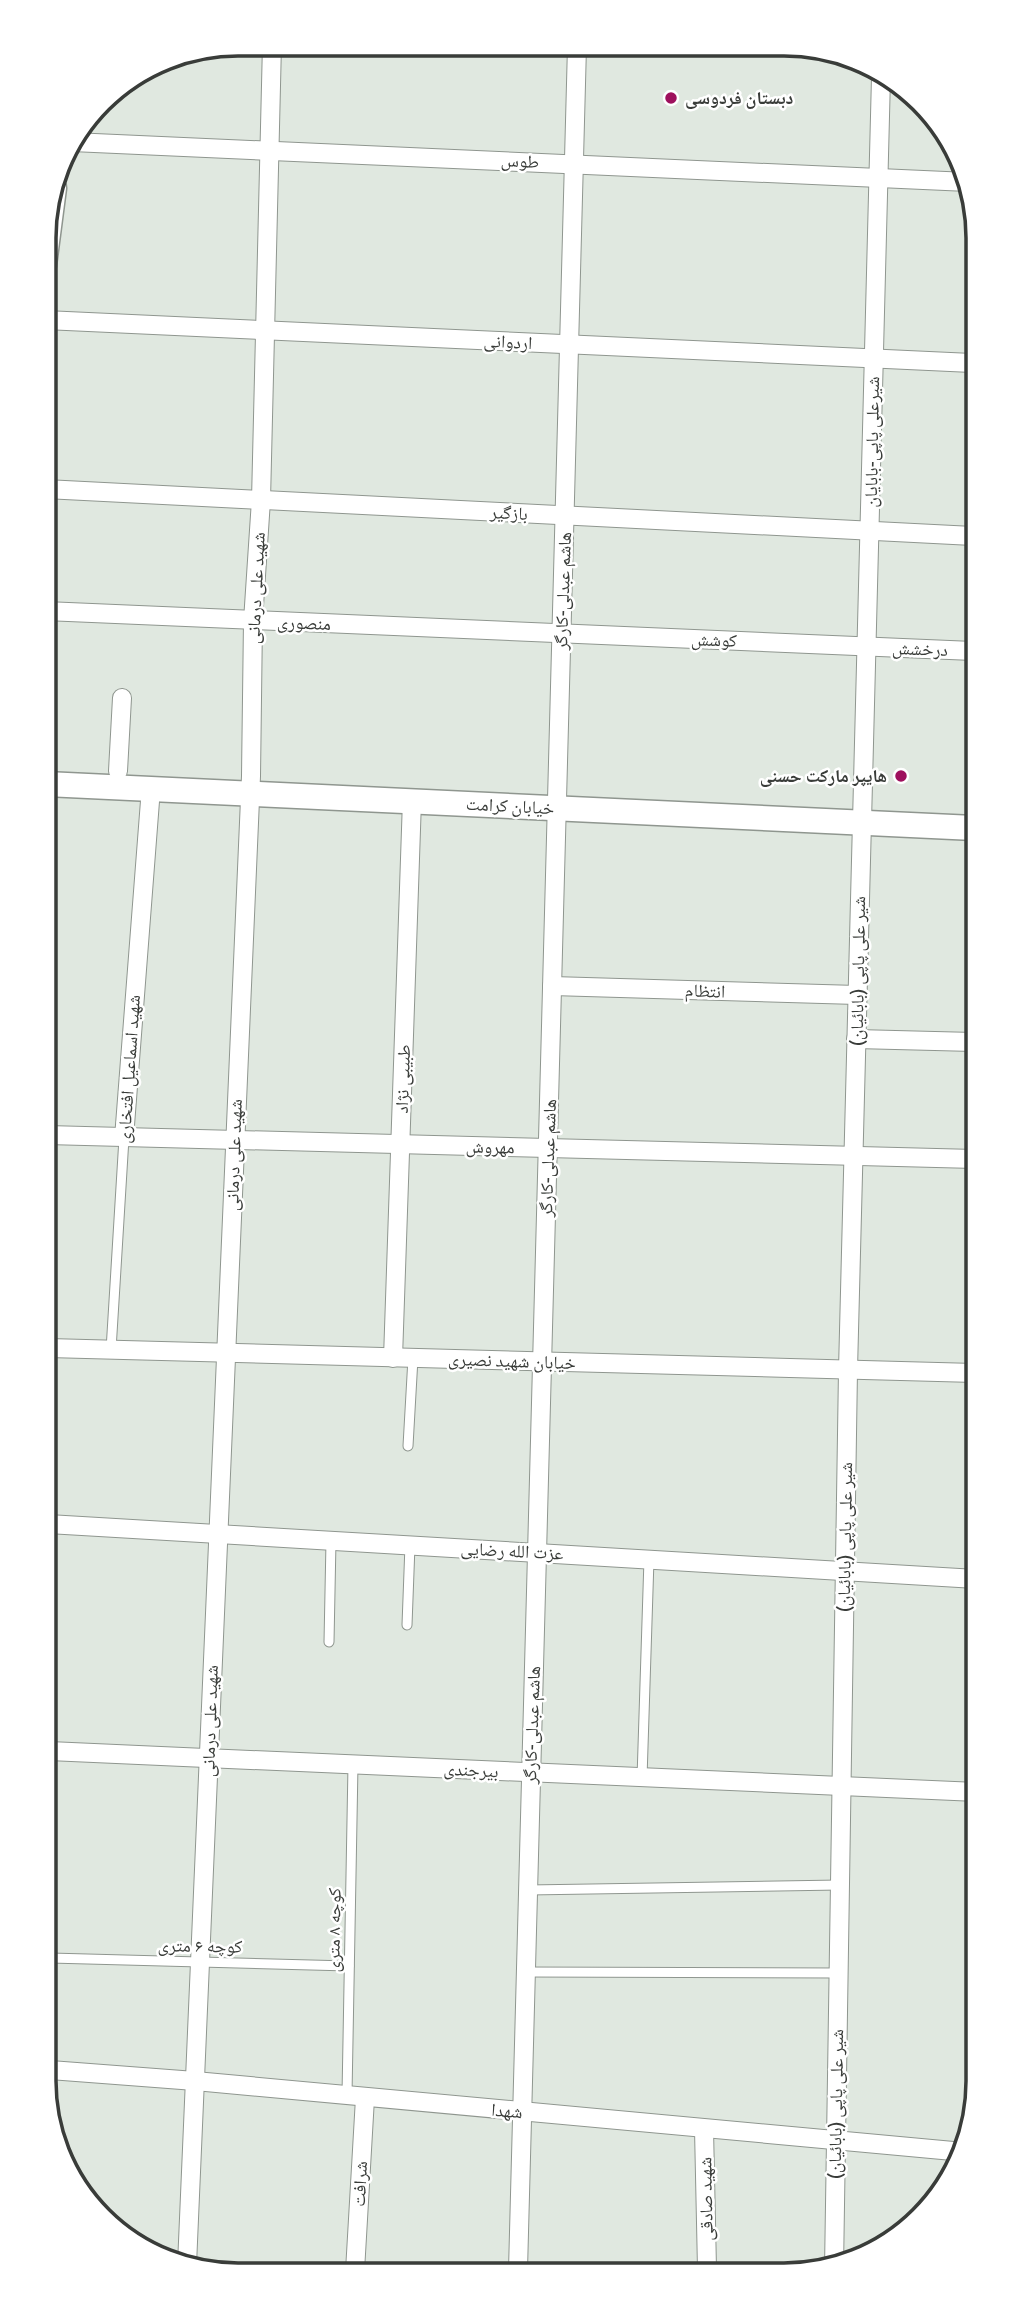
<svg xmlns="http://www.w3.org/2000/svg" width="1022" height="2319" font-family="Signika,'Noto Naskh Arabic',sans-serif">
  <style>
    .lines { fill: none; stroke-linecap: round; stroke-linejoin: round }
    .service-casing { stroke: #8f968f; stroke-width: 11 }
    .minor-casing { stroke: #8f968f; stroke-width: 20 }
    .secondary-casing { stroke: #8f968f; stroke-width: 27 }
    .service { stroke: #fff; stroke-width: 9 }
    .minor { stroke: #fff; stroke-width: 18 }
    .secondary { stroke: #fff; stroke-width: 24 }
    .poi-dot { fill: #9e105d; stroke: #fff; stroke-width: 2.5 }
    .labels { text-anchor: middle; dominant-baseline: central; stroke-width: 5; stroke-linejoin: round; paint-order: stroke }
    .poi-label { font-size: 18px; font-weight: bold; fill: #393c39; stroke: #fff; text-anchor: start }
    .street-label { font-size: 18px; fill: #393c39; stroke: #fff }
    .rim { fill: none; stroke: #393c39; stroke-width: 3.5 }
  </style>
  <rect width="100%" height="100%" fill="#e0e8e0"/>
  <g class="lines">
    <defs>
      <g id="service">
        <path d="M111,1350L124,1138"/>
        <path d="M408,1446L413,1358"/>
        <path d="M407,1625L410,1545"/>
        <path d="M329,1642L331,1541"/>
        <path d="M642,1778L649,1559"/>
        <path d="M528,1890L840,1885"/>
        <path d="M50,1958L349,1966"/>
        <path d="M526,1972L838,1973"/>
        <path d="M347,2095L353,1765"/>
      </g>
      <g id="minor">
        <path d="M72,142L968,182"/>
        <path d="M45,320L972,363"/>
        <path d="M45,489L973,536"/>
        <path d="M45,611L973,651"/>
        <path d="M118,771L122,698"/>
        <path d="M552,986L857,995"/>
        <path d="M856,1039L974,1042"/>
        <path d="M47,1135L975,1159"/>
        <path d="M124,1138L151,788"/>
        <path d="M48,1348L975,1373"/>
        <path d="M393,1358L412,800"/>
        <path d="M48,1524L976,1579"/>
        <path d="M49,1751L977,1792"/>
        <path d="M50,2070L195,2081L964,2152"/>
        <path d="M704,2129L707,2269"/>
        <path d="M187,2265L251,776L253,621L261,500L272,44"/>
        <path d="M834,2269L848,1370L881,77"/>
        <path d="M518,2270L577,46"/>
        <path d="M355,2271L365,2098"/>
      </g>
      <g id="secondary">
        <path d="M44,265L54,188"/>
        <path d="M46,784L974,828"/>
      </g>
    </defs>
    <use href="#service" class="service-casing"/>
    <use href="#minor" class="minor-casing"/>
    <use href="#secondary" class="secondary-casing"/>
    <use href="#service" class="service"/>
    <use href="#minor" class="minor"/>
    <use href="#secondary" class="secondary"/>
  </g>
  <g class="poi-dot">
    <circle cx="671" cy="98" r="7"/>
    <circle cx="901" cy="776" r="7"/>
  </g>
  <g class="labels">
    <g class="poi-label">
      <text x="685" y="98">دبستان فردوسی</text>
      <text x="887" y="776" text-anchor="end">هایپر مارکت حسنی</text>
    </g>
    <g class="street-label">
      <text transform="translate(520 161) rotate(3)">طوس</text>
      <text transform="translate(508 342) rotate(3)">اردوانی</text>
      <text transform="translate(872 442) rotate(-89)">شیرعلی پاپی-بابایان</text>
      <text transform="translate(509 513) rotate(3)">بازگیر</text>
      <text transform="translate(256 588) rotate(-87)">شهید علی درمانی</text>
      <text transform="translate(563 591) rotate(-88)">هاشم عبدلی-کارگر</text>
      <text transform="translate(304 623) rotate(2)">منصوری</text>
      <text transform="translate(714 640) rotate(2)">کوشش</text>
      <text transform="translate(920 649) rotate(2)">درخشش</text>
      <text transform="translate(510 806) rotate(3)">خیابان کرامت</text>
      <text transform="translate(858 971) rotate(-89)">شیر علی پاپی (بابائیان)</text>
      <text transform="translate(705 991) rotate(2)">انتظام</text>
      <text transform="translate(129 1069) rotate(-86)">شهید اسماعیل افتخاری</text>
      <text transform="translate(403 1079) rotate(-88)">طبیبی نژاد</text>
      <text transform="translate(490 1147) rotate(1)">مهروش</text>
      <text transform="translate(234 1155) rotate(-88)">شهید علی درمانی</text>
      <text transform="translate(548 1158) rotate(-88)">هاشم عبدلی-کارگر</text>
      <text transform="translate(512 1361) rotate(2)">خیابان شهید نصیری</text>
      <text transform="translate(845 1537) rotate(-89)">شیر علی پاپی (بابائیان)</text>
      <text transform="translate(512 1551) rotate(3)">عزت الله رضایی</text>
      <text transform="translate(210 1721) rotate(-88)">شهید علی درمانی</text>
      <text transform="translate(532 1725) rotate(-88)">هاشم عبدلی-کارگر</text>
      <text transform="translate(471 1770) rotate(3)">بیرجندی</text>
      <text transform="translate(334 1930) rotate(-89)">کوچه ۸ متری</text>
      <text transform="translate(200 1946) rotate(1)">کوچه ۶ متری</text>
      <text transform="translate(836 2104) rotate(-89)">شیر علی پاپی (بابائیان)</text>
      <text transform="translate(507 2111) rotate(5)">شهدا</text>
      <text transform="translate(360 2184) rotate(-87)">شرافت</text>
      <text transform="translate(706 2199) rotate(-91)">شهید صادقی</text>
    </g>
  </g>
  <path d="M0 0H1022V2319H0ZM238 56H784A182 182 0 0 1 966 238V2081A182 182 0 0 1 784 2263H238A182 182 0 0 1 56 2081V238A182 182 0 0 1 238 56Z" fill="#fff" fill-rule="evenodd"/>
  <path class="rim" d="M238 56H784A182 182 0 0 1 966 238V2081A182 182 0 0 1 784 2263H238A182 182 0 0 1 56 2081V238A182 182 0 0 1 238 56Z"/>
</svg>
